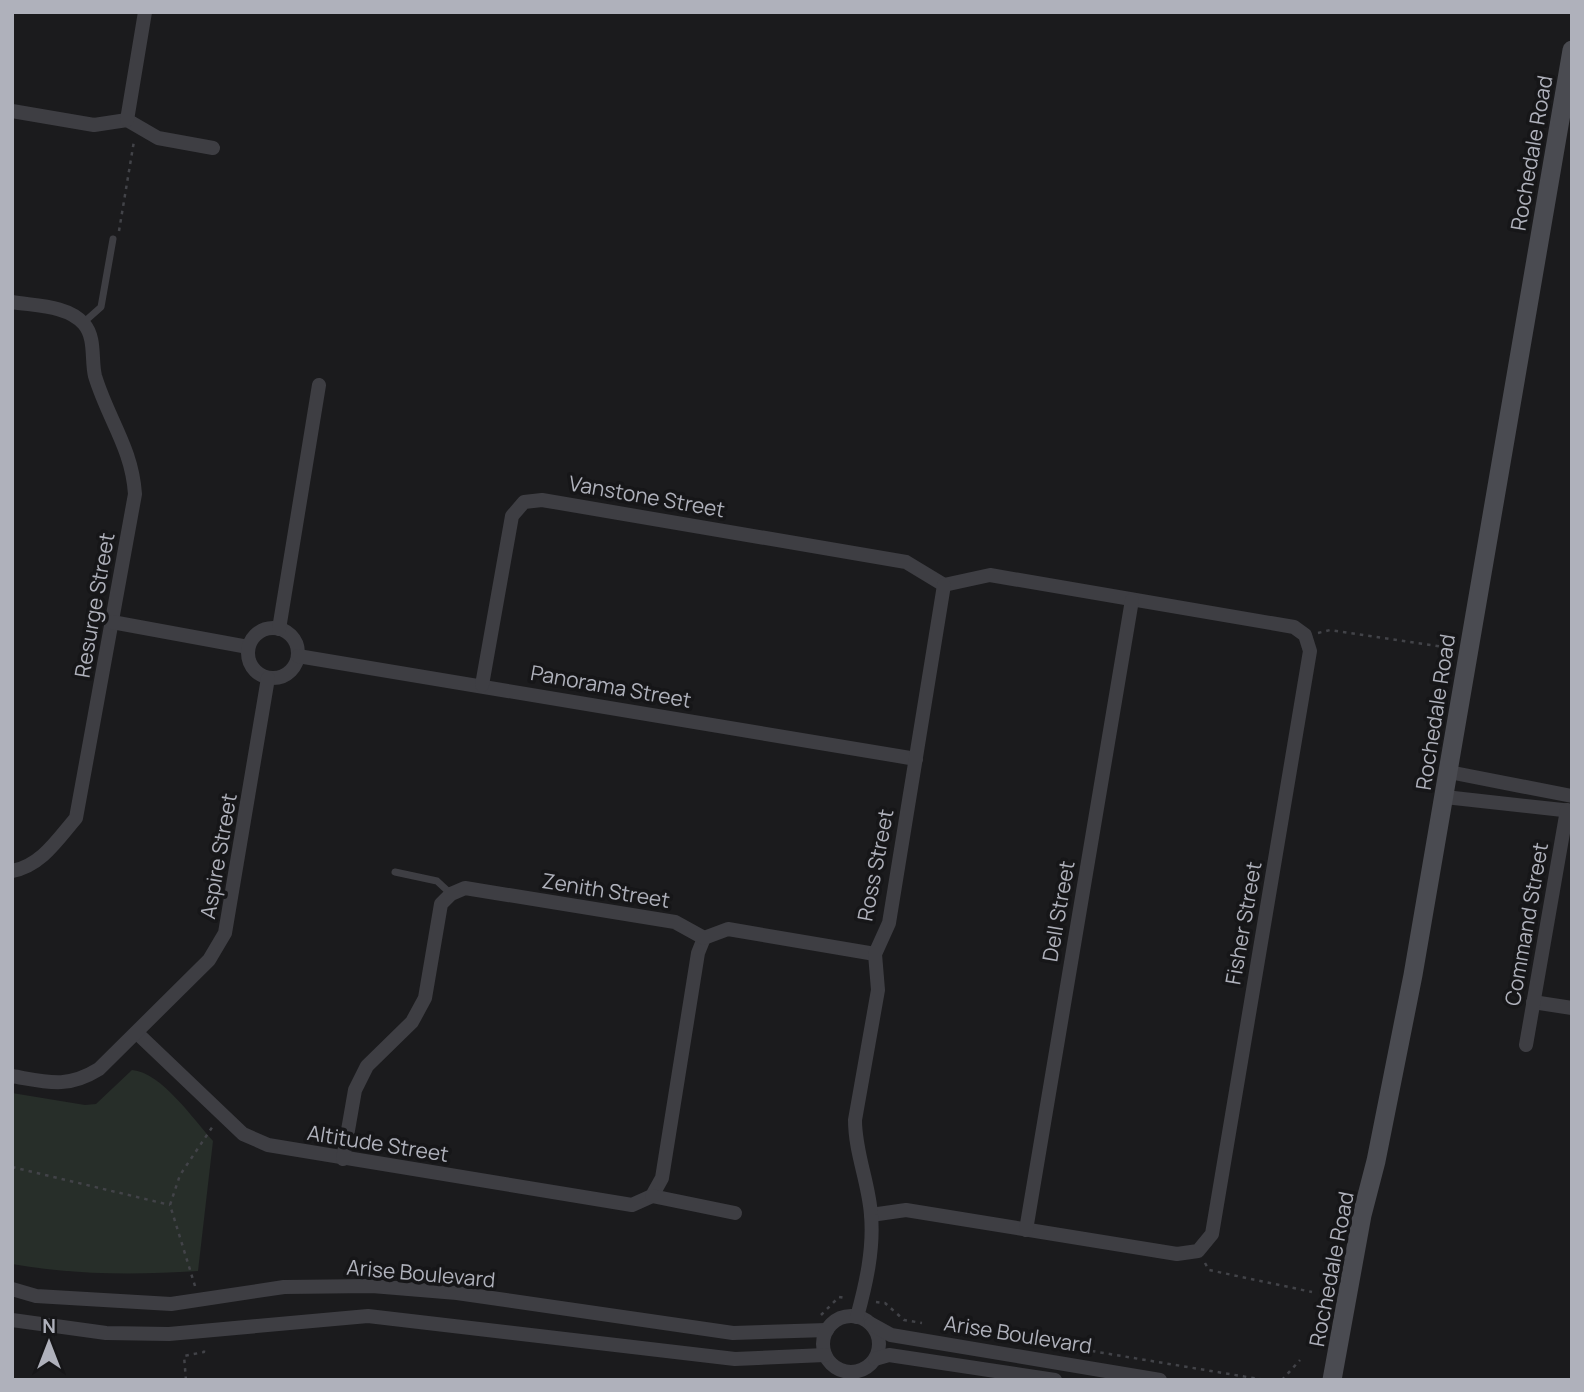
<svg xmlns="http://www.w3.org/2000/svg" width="1584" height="1392" font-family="Manrope,sans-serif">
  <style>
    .green { fill: #272e29 }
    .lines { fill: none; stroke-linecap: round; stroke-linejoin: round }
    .path { stroke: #424348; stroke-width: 2.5; stroke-dasharray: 3.5 5; stroke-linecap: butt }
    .lane { stroke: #3e3e43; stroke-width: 7 }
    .street { stroke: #3e3e43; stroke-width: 14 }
    .secondary { stroke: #4a4b51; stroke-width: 19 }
    .labels { text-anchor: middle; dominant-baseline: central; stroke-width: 7; stroke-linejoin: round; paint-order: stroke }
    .street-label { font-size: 21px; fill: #afb1bb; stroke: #161618 }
  </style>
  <rect width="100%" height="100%" fill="#1b1b1d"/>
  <path class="green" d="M132,1070C161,1072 194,1120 213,1141L198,1271C135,1275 75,1275 12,1264V1093L85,1105L96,1104Z"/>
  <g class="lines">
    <g class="path">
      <path d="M119,231L134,141"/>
      <path d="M1318,633L1330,630L1450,648"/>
      <path d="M12,1167L170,1205"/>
      <path d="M1205,1263L1209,1270L1312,1292"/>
      <path d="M195,1286L170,1205L180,1175L213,1126"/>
      <path d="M876,1302L885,1303L904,1320L922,1323"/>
      <path d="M821,1315L839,1297L845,1298"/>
      <path d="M1050,1344L1265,1380"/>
      <path d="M186,1380L184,1356L204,1352V1347"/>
      <path d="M1282,1380L1300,1360"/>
    </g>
    <g class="lane">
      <path d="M83,323L101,307L113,239"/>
      <path d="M395,872L437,881L451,894"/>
    </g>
    <g class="street">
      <path d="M12,111L94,125L127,120L158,138L213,148"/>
      <path d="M127,120L145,12"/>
      <path d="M12,302C35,306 68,305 84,324C96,338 91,360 95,376C108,419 132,448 135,494L76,818C58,839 41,866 12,871"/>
      <path d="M112,622L248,647"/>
      <circle cx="273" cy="653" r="25"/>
      <path d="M279,629L319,385"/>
      <path d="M298,656L916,759"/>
      <path d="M482,685L512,516L524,502L542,500L906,562L944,585"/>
      <path d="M1449,772L1572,796"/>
      <path d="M1445,797L1572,811"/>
      <path d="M1533,1002L1572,1008"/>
      <path d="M137,1033L243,1134L268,1145L632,1205L652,1196L662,1178L698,953L704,938"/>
      <path d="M1526,1045L1567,810"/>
      <path d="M12,1076C47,1082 67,1089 99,1069L209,960L225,933L268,678"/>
      <path d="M343,1159L355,1090L367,1066L412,1022L425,998L441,904L451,894L465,888L675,922L704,938L728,929L875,954"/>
      <path d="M652,1196L735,1213"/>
      <path d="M871,1215L906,1210L1177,1254L1198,1251L1212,1234L1310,651L1305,635L1294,627L990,575L944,585"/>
      <path d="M1026,1230L1132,600"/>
      <path d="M12,1289L36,1296L171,1304L284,1287L372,1286L457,1293L733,1333L827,1330"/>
      <circle cx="851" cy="1344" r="28"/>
      <path d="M857,1317C866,1284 874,1249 871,1215C869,1183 855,1153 855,1120L878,990L875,954L889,923L944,585"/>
      <path d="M12,1320L106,1333L169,1334L368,1316L735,1359L825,1355"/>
      <path d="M871,1324L891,1335L1160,1380"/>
      <path d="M875,1359L889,1355L1055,1380"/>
    </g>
    <path class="secondary" d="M1332,1380L1362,1215L1376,1161L1413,975L1572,50"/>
  </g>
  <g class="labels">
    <g class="street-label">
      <text transform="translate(1531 153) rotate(-80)">Rochedale Road</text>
      <text transform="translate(647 496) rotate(10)">Vanstone Street</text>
      <text transform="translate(94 605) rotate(-80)">Resurge Street</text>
      <text transform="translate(611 686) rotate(10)">Panorama Street</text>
      <text transform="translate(1435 712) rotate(-81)">Rochedale Road</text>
      <text transform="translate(218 856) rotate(-80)">Aspire Street</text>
      <text transform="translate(875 865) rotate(-79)">Ross Street</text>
      <text transform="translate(606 890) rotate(9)">Zenith Street</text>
      <text transform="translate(1058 911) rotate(-80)">Dell Street</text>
      <text transform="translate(1243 923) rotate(-80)">Fisher Street</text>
      <text transform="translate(1526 924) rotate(-80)">Command Street</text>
      <text transform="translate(378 1143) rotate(9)">Altitude Street</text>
      <text transform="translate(1331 1269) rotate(-79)">Rochedale Road</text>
      <text transform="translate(421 1273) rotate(5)">Arise Boulevard</text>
      <text transform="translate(1018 1334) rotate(9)">Arise Boulevard</text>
    </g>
  </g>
  <rect width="1584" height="1392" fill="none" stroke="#afb1bb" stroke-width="28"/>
  <g transform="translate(49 1343)" stroke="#161618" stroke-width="5" paint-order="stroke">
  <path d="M0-5L12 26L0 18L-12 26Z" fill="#afb1bb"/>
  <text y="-10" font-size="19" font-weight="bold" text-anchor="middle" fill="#afb1bb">N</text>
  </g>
</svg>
